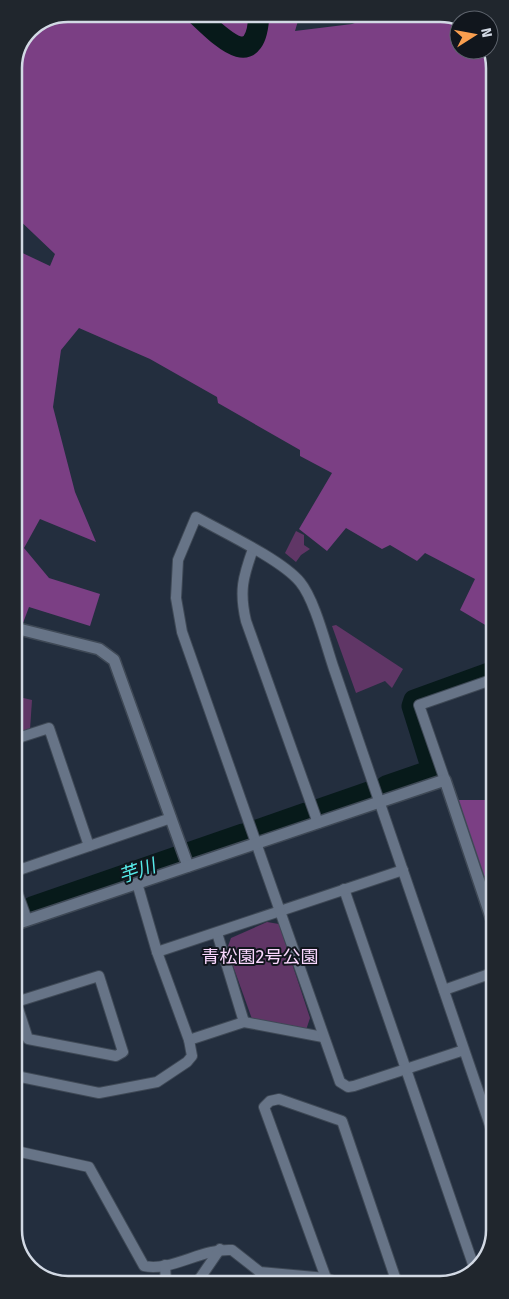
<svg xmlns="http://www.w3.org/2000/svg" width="509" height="1299" font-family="'Fira Sans','Noto Sans JP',sans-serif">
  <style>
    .green { fill: #603666 }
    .forest { fill: #7b3f84 }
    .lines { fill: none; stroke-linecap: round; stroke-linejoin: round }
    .river { stroke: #071a1a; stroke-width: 21 }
    .minor-casing { stroke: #3f4956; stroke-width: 12 }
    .tertiary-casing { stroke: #3f4956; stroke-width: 14 }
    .minor { stroke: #677487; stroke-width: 10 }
    .tertiary { stroke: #677487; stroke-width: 11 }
    .labels { text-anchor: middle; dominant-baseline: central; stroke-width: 4; stroke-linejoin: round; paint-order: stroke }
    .park-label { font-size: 18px; fill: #f9d7fd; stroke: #11161d }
    .water-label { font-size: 19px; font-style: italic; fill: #56ebe9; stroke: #11161d }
    .rim { fill: none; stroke: #d2d9e4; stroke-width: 2.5 }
  </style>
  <rect width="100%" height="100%" fill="#232e3e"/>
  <g class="green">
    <path d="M296,531L304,535V545L310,549L301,555L296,562L285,553Z"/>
    <path d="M336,625L403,669L392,688L385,681L356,693L332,626Z"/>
    <path d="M15,696L32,700L30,730L15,734Z"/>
    <path d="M267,922L279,924L310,1018L306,1030L252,1019L227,949L231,938Z"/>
  </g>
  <g class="forest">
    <path d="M69,14H300L295,31L352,24L379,14H444L460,20L459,50H489V47L492,51L494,615L487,626L460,610L475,579L425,553L417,561L390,545L382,549L346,528L327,551L299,529L332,473L300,456V450L218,403L217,397L150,359L79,328L61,350L53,407L75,492L96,542L40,519L24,548L49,578L100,594L90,626L29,607L23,623L15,621L14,249L50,266L55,254L14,215V66L30,30Z"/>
    <path d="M458,800H494V892L482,872Z"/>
  </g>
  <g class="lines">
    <g class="river">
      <path d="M196,14C220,36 256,76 259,14"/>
      <path d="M386,786L432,770L412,706L414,700L494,671"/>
      <path d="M320,809L369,792"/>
      <path d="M257,830L306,813"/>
      <path d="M32,907L243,834"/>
    </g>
    <defs>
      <g id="minor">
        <path d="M253,549C243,577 239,591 246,621L318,823"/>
        <path d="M15,739L49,728L89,846"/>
        <path d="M445,780L419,705L494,679"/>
        <path d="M16,871L171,818"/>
        <path d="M16,889L27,920"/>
        <path d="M344,889L475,1270"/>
        <path d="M217,933L244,1022"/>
        <path d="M157,952L403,870"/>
        <path d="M444,990L495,972"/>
        <path d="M16,999V1002L28,1039L116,1056L123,1052L99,976L16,1002"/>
        <path d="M189,1040L244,1022L323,1037"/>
        <path d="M464,1050L354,1086L348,1087L340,1082L182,632L176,598L178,560L196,517C223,532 282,560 300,582C315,600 326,646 334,669L495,1140"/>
        <path d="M16,1076L99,1093L157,1082L187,1062L192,1056L189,1040L157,952L137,883"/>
        <path d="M16,1151L89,1167L144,1266C171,1272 202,1248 232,1250L260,1272L326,1278L338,1283"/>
        <path d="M165,1265L166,1284"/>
        <path d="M326,1278L264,1107L270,1101L279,1099L342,1121L397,1283"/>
        <path d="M196,1284L220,1249"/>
      </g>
      <g id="tertiary">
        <path d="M15,628L99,649L114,660L188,866"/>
        <path d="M16,924L445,780L495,929"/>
      </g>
    </defs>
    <use href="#minor" class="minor-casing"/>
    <use href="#tertiary" class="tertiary-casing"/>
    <use href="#minor" class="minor"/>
    <use href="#tertiary" class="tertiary"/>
  </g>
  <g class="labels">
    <g class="park-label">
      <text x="260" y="957">青松園2号公園</text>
    </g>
    <g class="water-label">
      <text transform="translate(137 871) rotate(-19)">芋川</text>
    </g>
  </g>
  <path d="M0 0H509V1299H0ZM68 22H440A46 46 0 0 1 486 68V1230A46 46 0 0 1 440 1276H68A46 46 0 0 1 22 1230V68A46 46 0 0 1 68 22Z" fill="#20262d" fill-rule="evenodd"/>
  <path class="rim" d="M68 22H440A46 46 0 0 1 486 68V1230A46 46 0 0 1 440 1276H68A46 46 0 0 1 22 1230V68A46 46 0 0 1 68 22Z"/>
  <g transform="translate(474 35) rotate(79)"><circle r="24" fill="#11161d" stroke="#5e646d"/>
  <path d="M0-4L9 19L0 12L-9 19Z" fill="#fa9f4f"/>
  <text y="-8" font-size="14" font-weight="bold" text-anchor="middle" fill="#d2d9e4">N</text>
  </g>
</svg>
